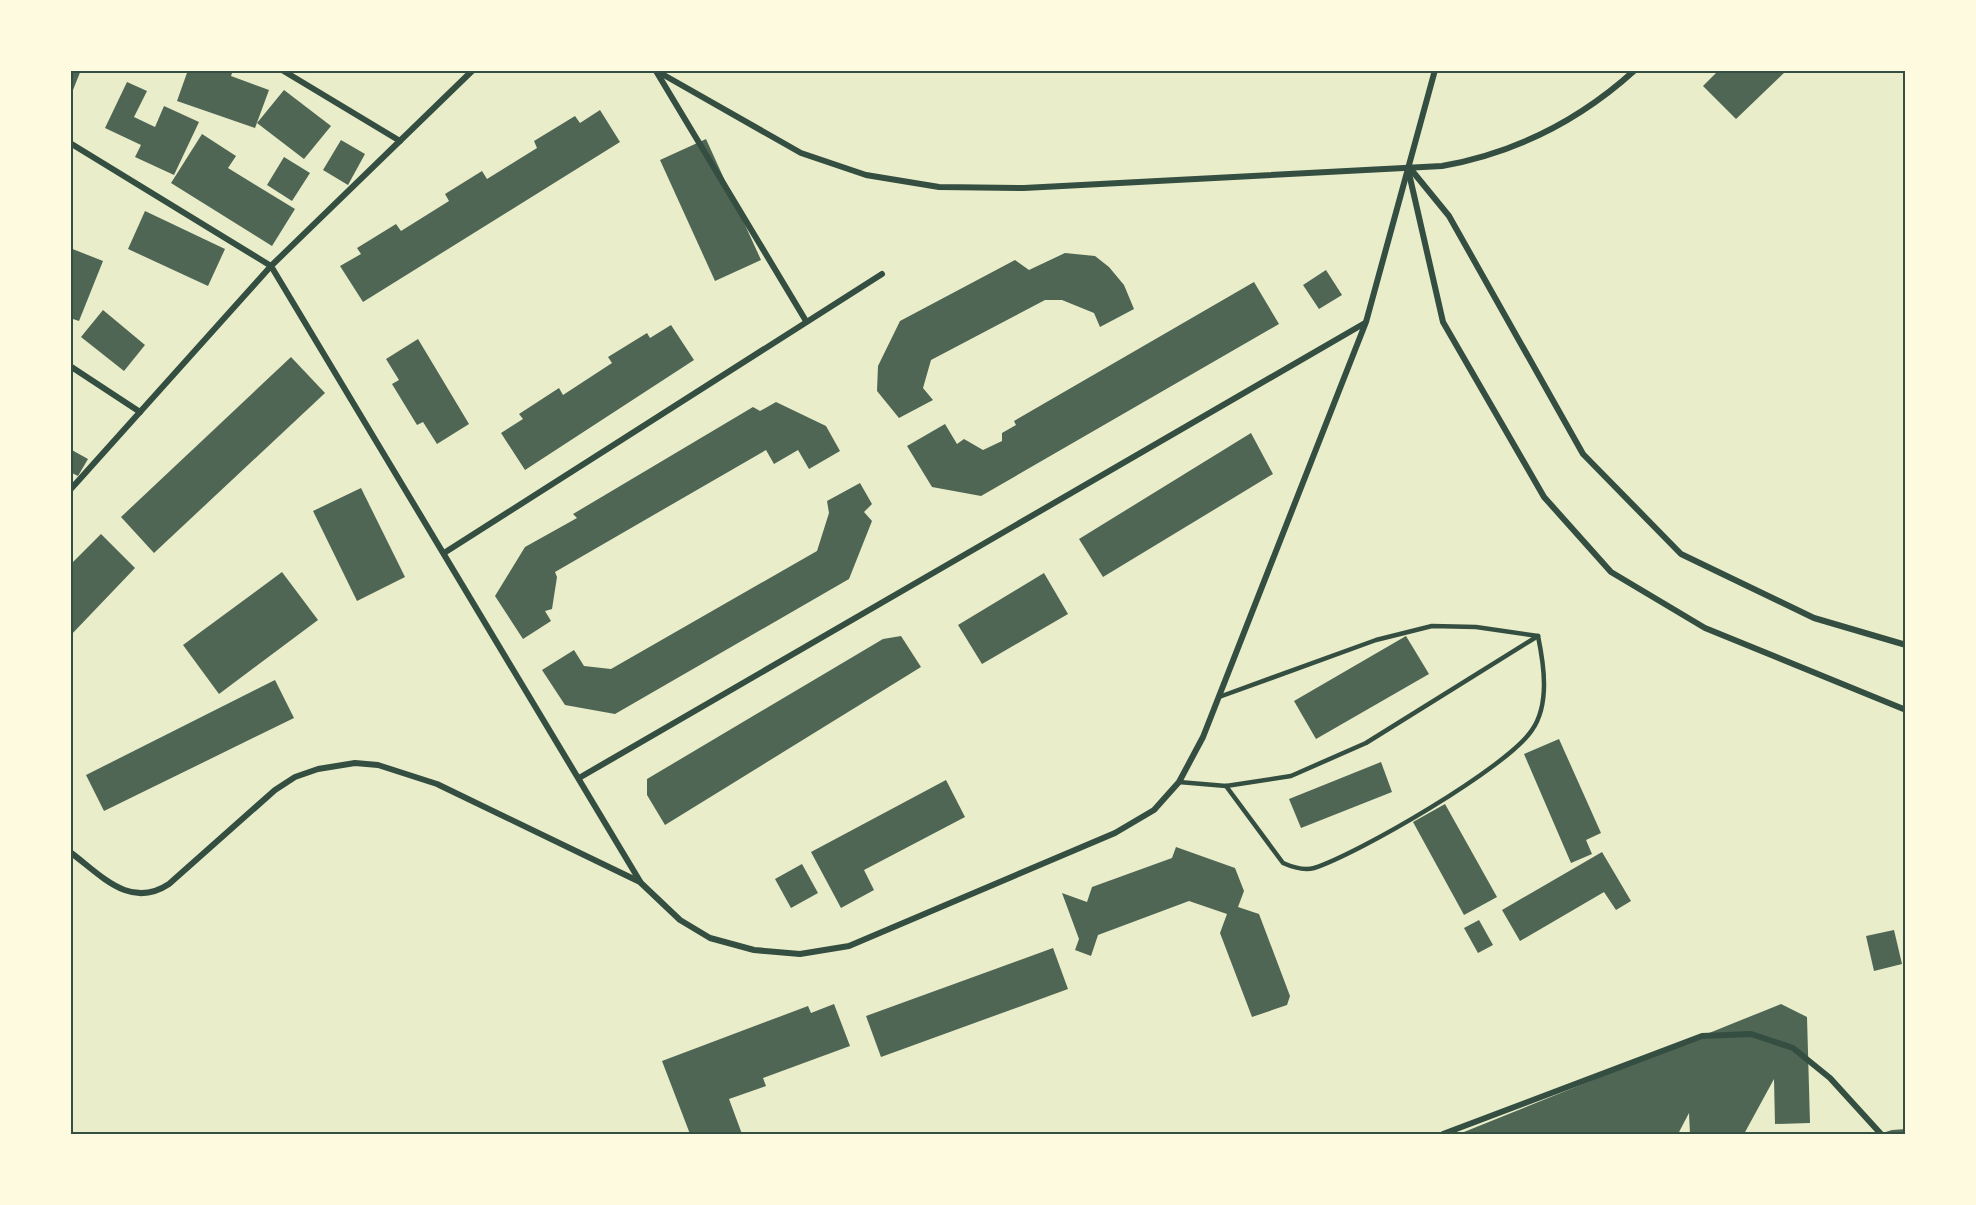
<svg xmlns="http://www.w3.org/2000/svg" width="1976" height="1205" font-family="'Playfair Display',serif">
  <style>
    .building { fill: #4f6655 }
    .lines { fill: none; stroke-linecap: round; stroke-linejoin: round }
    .service { stroke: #344e41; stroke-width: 4.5 }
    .minor { stroke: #344e41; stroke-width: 6 }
    .neatline { fill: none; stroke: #344e41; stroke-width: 2 }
  </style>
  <rect width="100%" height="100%" fill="#e9edc9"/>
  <g class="building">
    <path d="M70,70H81L71,95H70Z"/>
    <path d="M188,70H233L231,76L269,90L255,128L177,101Z"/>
    <path d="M1719,70H1787L1736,119L1703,86Z"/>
    <path d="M127,82L147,91L134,117L155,127L164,106L199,122L174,175L135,157L141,145L105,128Z"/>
    <path d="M284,90L331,126L304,159L257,123Z"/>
    <path d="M600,110L620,142L363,302L340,266L361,254L357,248L396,224L401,231L449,201L445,194L482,171L487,179L537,148L534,141L575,116L580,123Z"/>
    <path d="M202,134L236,156L228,168L295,209L272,246L171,183Z"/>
    <path d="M706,139L761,260L715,281L660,160Z"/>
    <path d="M341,140L365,154L348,185L323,170Z"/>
    <path d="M284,157L310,173L292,201L267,185Z"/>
    <path d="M145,211L225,249L208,286L128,249Z"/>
    <path d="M70,248L103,261L79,321L70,318Z"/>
    <path d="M1065,253L1095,256L1109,267L1124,285L1134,309L1100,327L1094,313L1062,300H1045L931,360L923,388L933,400L899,418L877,391L878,366L900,321L1015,260L1029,270Z"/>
    <path d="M1326,270L1342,295L1319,309L1303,285Z"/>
    <path d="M1254,282L1279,324L981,496L932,487L907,446L945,424L957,444L964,439L983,450L1002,441V433L1016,425L1014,421Z"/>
    <path d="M103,310L145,345L124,371L81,337Z"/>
    <path d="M671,325L694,360L525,470L501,433L523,419L519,414L559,388L563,395L612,363L608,357L647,333L650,338Z"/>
    <path d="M418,339L469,424L437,444L423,422L417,425L392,384L399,380L386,359Z"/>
    <path d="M291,357L325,393L154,553L121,517Z"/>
    <path d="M776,402L826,426L840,451L809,469L798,450L774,464L766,450L555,572L557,577L552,609L545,611L551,621L523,639L495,596L525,547L577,518L573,514L753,407L760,411Z"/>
    <path d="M1251,433L1273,474L1103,577L1079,539Z"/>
    <path d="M70,449L88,459L78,476L70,472Z"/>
    <path d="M860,483L872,504L864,512L872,521L849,579L615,714L565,705L542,670L574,650L584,666L611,669L817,551L829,513L827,501Z"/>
    <path d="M361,488L405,577L357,601L313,511Z"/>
    <path d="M101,534L135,568L70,636V565Z"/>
    <path d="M282,572L318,620L219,694L183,645Z"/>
    <path d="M1044,573L1068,614L982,664L958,625Z"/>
    <path d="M901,636L921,667L665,825L647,795V779L883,639Z"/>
    <path d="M1406,636L1429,674L1316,739L1294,701Z"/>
    <path d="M275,680L294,718L104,811L86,775Z"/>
    <path d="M1559,739L1601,833L1586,840L1592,854L1571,863L1524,754Z"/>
    <path d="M1381,762L1392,792L1301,828L1289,799Z"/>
    <path d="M946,780L965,817L864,870L874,890L841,908L811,852Z"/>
    <path d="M1445,804L1497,897L1464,915L1413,822Z"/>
    <path d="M1176,847L1235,868L1244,891L1238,907L1259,914L1290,996L1287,1005L1252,1017L1220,933L1227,914L1189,901L1098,935L1091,956L1075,950L1079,939L1062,893L1087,902L1092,887L1172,858Z"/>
    <path d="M1602,852L1631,901L1616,910L1604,892L1520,941L1502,910Z"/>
    <path d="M802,864L818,893L791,908L775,879Z"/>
    <path d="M1479,920L1493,945L1478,953L1464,928Z"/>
    <path d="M1894,930L1902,964L1874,971L1866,936Z"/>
    <path d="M1053,948L1068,989L881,1057L866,1016Z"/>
    <path d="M834,1004L850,1046L763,1078L766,1086L729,1099L742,1134H690L662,1061L808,1006L811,1013Z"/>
    <path d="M1781,1004L1807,1017L1810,1123L1775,1124L1774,1079L1744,1134H1690L1689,1113L1678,1134H1459Z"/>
    <path d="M1906,1129V1134H1879L1892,1130Z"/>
  </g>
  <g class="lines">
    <g class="service">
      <path d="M1219,697L1376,640L1432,626L1476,627L1538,636"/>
      <path d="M1179,782L1226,786L1291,776L1366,743L1538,636"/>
      <path d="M1226,786L1283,863C1292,867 1303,871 1314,868C1358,854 1508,767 1532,730C1550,704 1544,665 1538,636"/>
    </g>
    <g class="minor">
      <path d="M282,70L400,141"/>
      <path d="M655,70L801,153L866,175L939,187L1024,188L1442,166C1515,153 1580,120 1635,70"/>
      <path d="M656,71L806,321"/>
      <path d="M70,143L271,266L641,883L680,920L710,938L754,950L800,954L849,946L1115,833L1154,810L1179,782L1203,737L1366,322L1435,70"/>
      <path d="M1409,167L1449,216L1583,454L1681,554L1814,618L1906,645"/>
      <path d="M1408,169L1443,322L1544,497L1611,572L1705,628L1906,710"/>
      <path d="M70,366L140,412"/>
      <path d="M70,490L271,266L473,70"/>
      <path d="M444,553L882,274"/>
      <path d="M579,778L1365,323"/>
      <path d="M70,852C101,875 130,910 169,884L275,790L295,777L318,769L355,763L378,765L437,784L640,882"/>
      <path d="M1443,1134L1702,1036L1751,1034L1793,1048L1830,1078L1881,1134"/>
    </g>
  </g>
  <rect width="1976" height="1205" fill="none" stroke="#fefae0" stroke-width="144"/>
  <rect x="72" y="72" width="1832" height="1061" class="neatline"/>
</svg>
